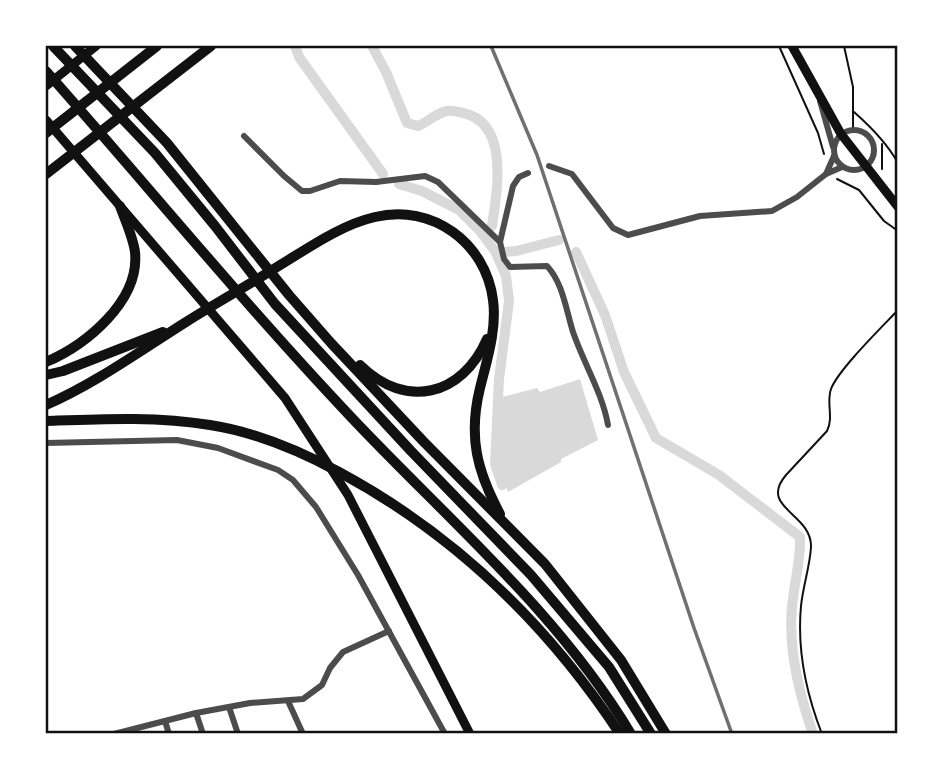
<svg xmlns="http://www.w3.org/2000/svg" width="943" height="779" font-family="'Crimson Pro',serif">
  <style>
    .water { fill: #d9d9d9 }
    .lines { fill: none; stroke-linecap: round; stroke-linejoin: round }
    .canal { stroke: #d9d9d9; stroke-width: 10 }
    .path { stroke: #111; stroke-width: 2 }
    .minor { stroke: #4c4c4c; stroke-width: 6 }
    .secondary { stroke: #111; stroke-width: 9 }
    .motorway { stroke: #111; stroke-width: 10 }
    .rail { stroke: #707070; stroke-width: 3.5 }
    .neatline { fill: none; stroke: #111; stroke-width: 2.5 }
  </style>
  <rect width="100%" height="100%" fill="#fff"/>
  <path class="water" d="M580,379L598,440L561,459V462L508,492L496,463L502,397L537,388L540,392Z"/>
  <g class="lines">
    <g class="canal">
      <path d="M295,46L299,57L383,174"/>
      <path d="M372,46L386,72L407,123L418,126C428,122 436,113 447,111C452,110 457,112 463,113C510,123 497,191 492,226"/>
      <path d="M399,184L422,191L459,210L480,231L495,251L506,276L509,301L499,379L495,464L502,485"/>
      <path d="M505,252L516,251L559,240"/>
      <path d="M576,252L605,315L624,372L656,438L719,475L800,537C801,561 794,583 792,607C788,649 799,694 813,734"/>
    </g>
    <g class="path">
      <path d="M779,46L818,133L824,154"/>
      <path d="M844,46L853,87V129"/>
      <path d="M854,112C871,127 887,143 898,163"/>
      <path d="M882,169V144"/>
      <path d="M837,179L859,190L884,221L898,231"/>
      <path d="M822,734C806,693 797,649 801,606C803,586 810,566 811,547C812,513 758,508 786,475L827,431C834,417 826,403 831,389C838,370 882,327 898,310"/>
    </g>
    <g class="minor">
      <path d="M820,101L833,147"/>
      <circle cx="854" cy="150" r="20"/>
      <path d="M244,136L284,176L302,191H310L340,181L376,182L425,176L438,182L500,242L504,259L510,267L547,266C563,283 566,310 573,332C584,364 602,392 608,425"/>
      <path d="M834,156L826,174L842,167"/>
      <path d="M549,166L572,174L613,228L628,235L700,216L772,211L797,197L826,174"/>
      <path d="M500,242L513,186L519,177L528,173"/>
      <path d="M46,443L177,440L218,448L278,470L293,480L316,507L358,575L445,734"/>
      <path d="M288,701L303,734"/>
      <path d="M229,707L238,734"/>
      <path d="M196,713L203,734"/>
      <path d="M165,721L169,734"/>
      <path d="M114,734L196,713L250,703L303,699L322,685L330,668L343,652L389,631"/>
    </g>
    <g class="secondary">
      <path d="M792,46L841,134L898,207"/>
      <path d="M46,86L96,46"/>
      <path d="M46,120L285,398L348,495L470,734"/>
    </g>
    <g class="motorway">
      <path d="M53,46L155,153L215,226L275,304L411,451L531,575L609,667L651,734"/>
      <path d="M75,46L167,143L289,295L331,343L423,441L545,564L621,660L666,734"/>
      <path d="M46,71C148,186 245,305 351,417C447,519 558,612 631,734"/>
      <path d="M46,133L157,46"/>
      <path d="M46,174L211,46"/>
      <path d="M46,362C86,345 140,301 135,252C133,237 125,220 120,206"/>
      <path d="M360,365C406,410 462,396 487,339"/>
      <path d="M46,375L63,371L163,332"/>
      <path d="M46,405C96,383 140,351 186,322C216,303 247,286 277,267C307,249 340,225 375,217C432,203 486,243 493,300C497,329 487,360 480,388C468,437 477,471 500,514"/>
      <path d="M46,421C100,419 156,416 210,425C256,432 298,450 339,472C454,534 548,625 620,734"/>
    </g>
    <path class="rail" d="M491,46L537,155L694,628L732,734"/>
  </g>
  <rect width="943" height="779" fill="none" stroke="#ffffff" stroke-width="94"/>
  <rect x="47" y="47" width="849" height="685" class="neatline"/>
</svg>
